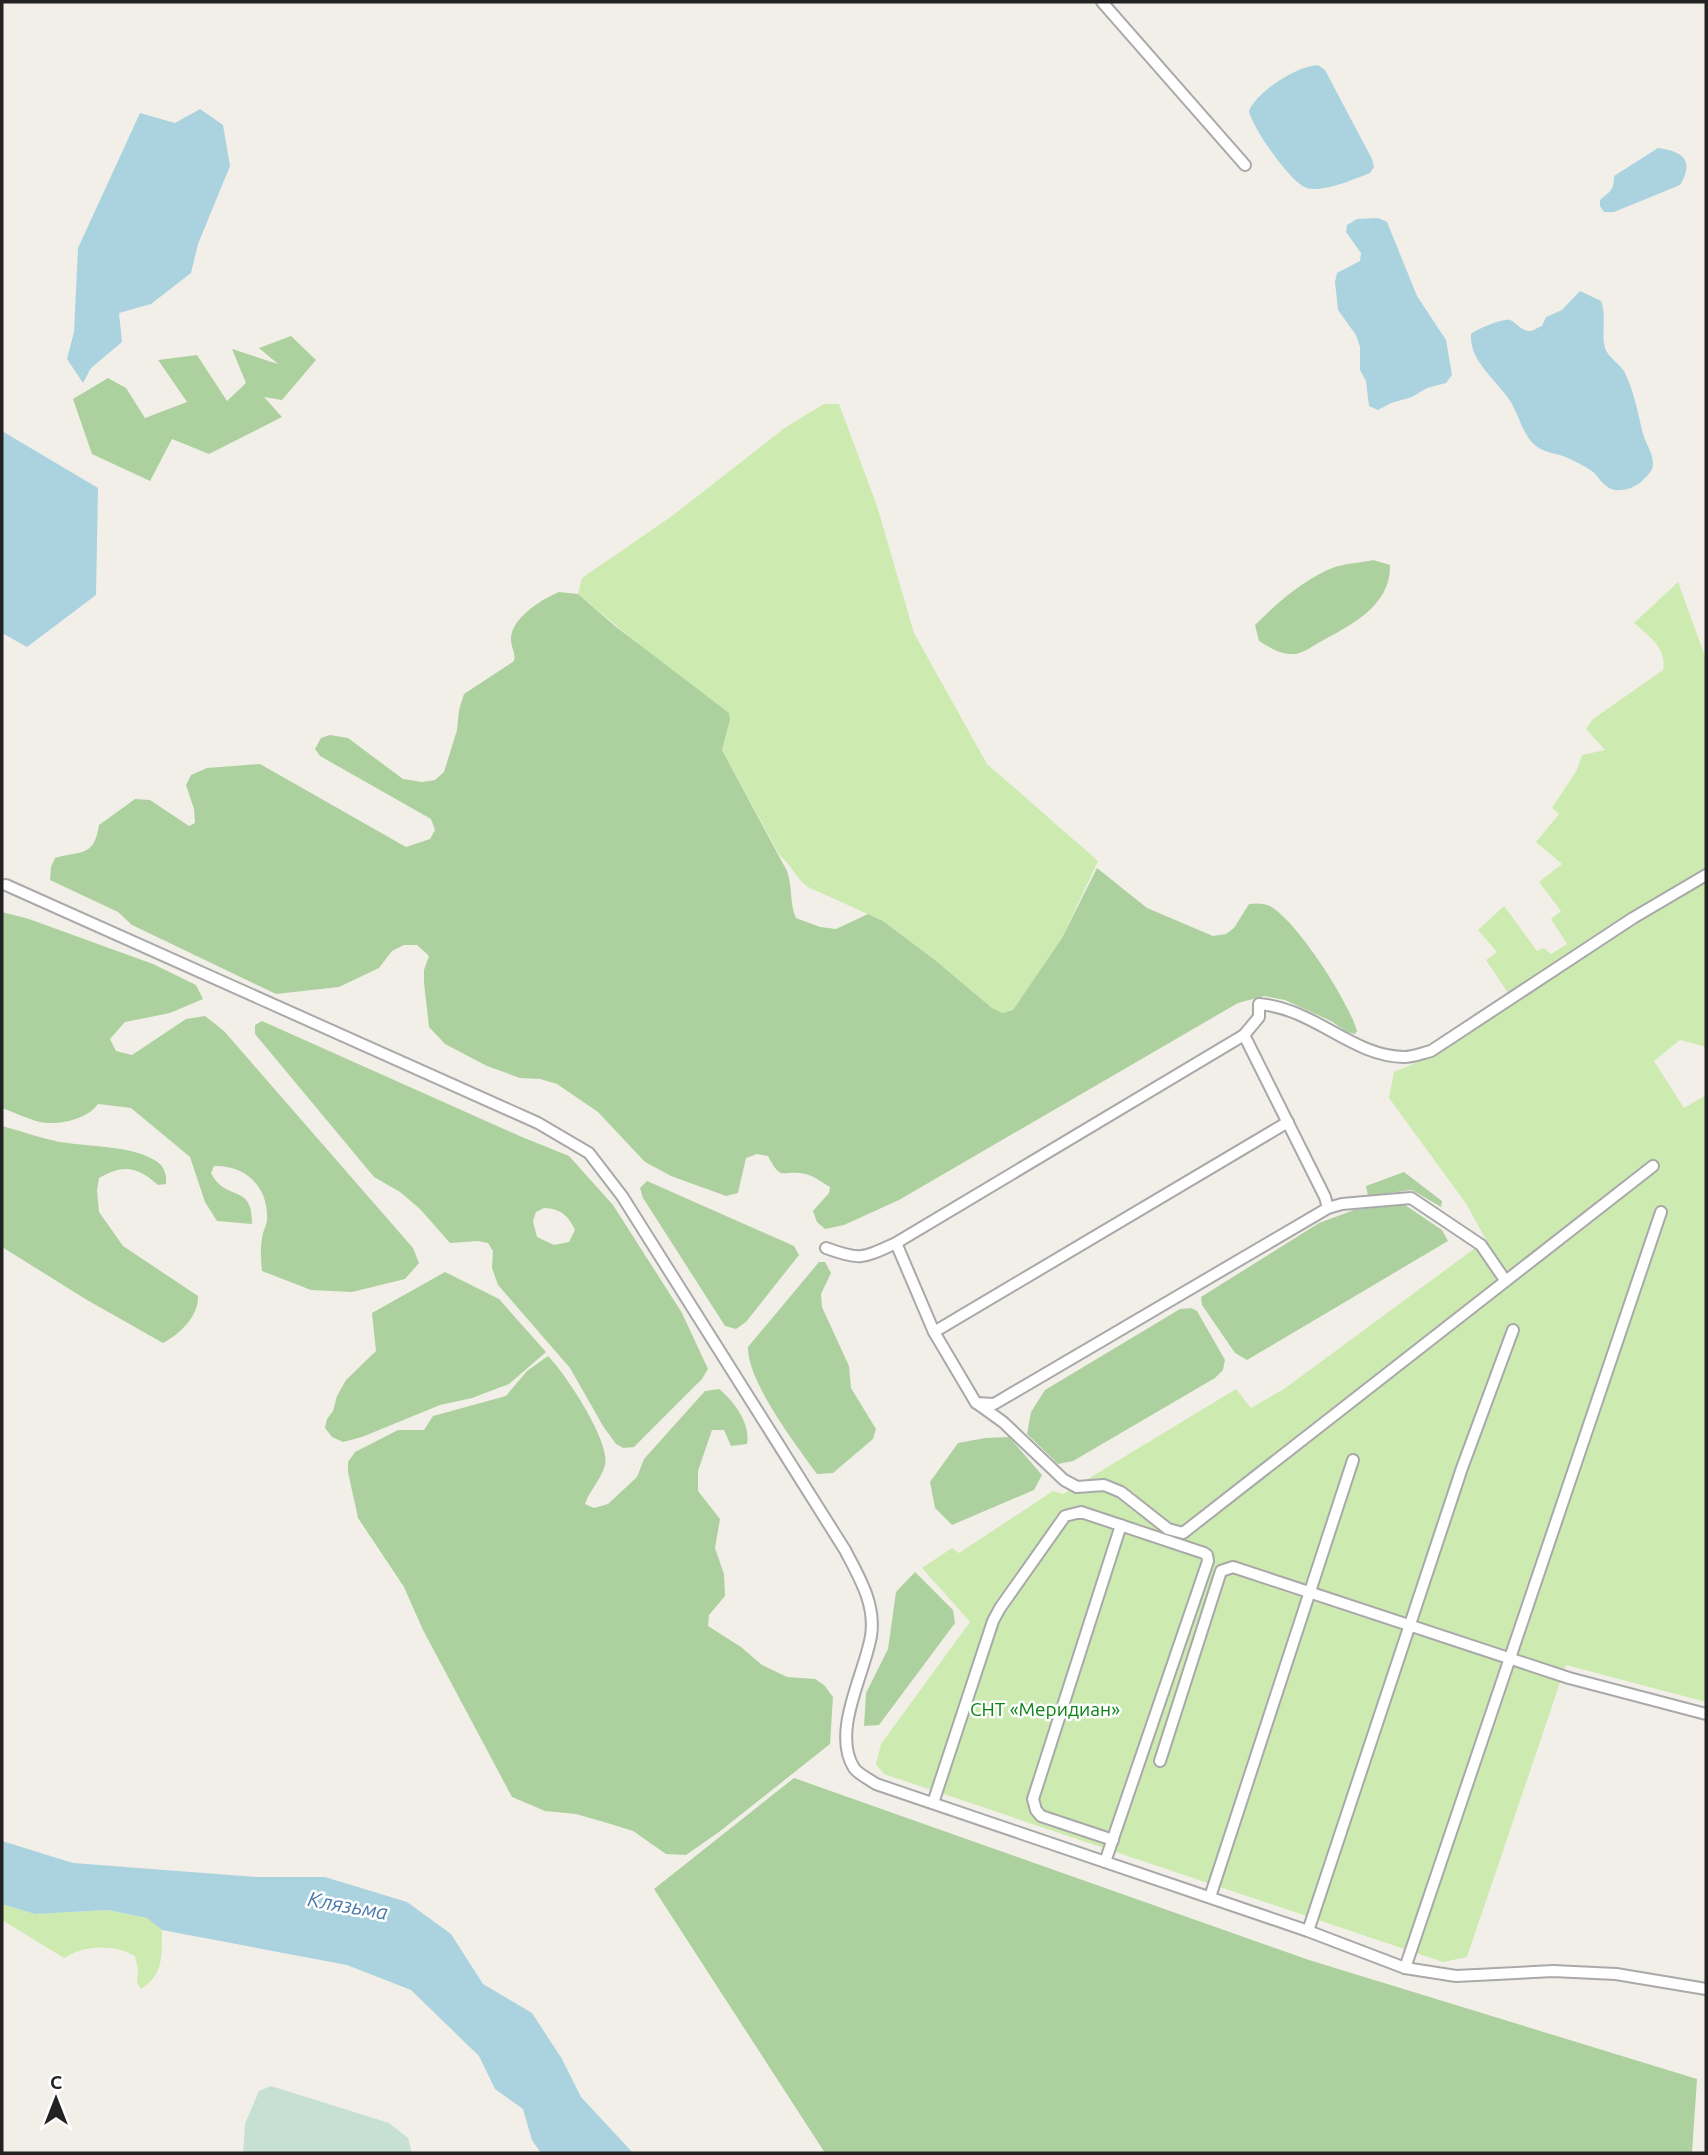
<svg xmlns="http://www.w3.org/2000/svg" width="1708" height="2155" font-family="Ubuntu,sans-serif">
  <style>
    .grass { fill: #cdebb0 }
    .forest { fill: #add19e; fill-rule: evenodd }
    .wetland { fill: #c6e0d4 }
    .water { fill: #aad3df }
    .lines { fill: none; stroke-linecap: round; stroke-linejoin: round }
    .minor-casing { stroke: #a9a9a9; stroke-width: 14 }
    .minor { stroke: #fff; stroke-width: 10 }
    .labels { text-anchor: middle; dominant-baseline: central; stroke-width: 5; stroke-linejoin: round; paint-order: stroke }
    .park-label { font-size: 19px; fill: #0c8416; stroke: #fff }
    .water-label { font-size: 21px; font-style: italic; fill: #4a7aab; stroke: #fff }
  </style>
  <rect width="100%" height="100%" fill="#f2efe9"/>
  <g class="grass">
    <path d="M824,404H839L877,506L914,633L987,764L1098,861L1062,938L1013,1010L1003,1013L992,1008L935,960L883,921L808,887C796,879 792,865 780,856L722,750L730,720L578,594L582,578L672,516L786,427Z"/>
    <path d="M1678,582L1706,659V1047L1680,1040L1654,1061L1684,1108L1706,1095V1702L1566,1665L1467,1957L1443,1962L884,1774L876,1764L881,1744L970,1622L922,1568L952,1548L959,1553L1053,1491L1063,1494L1236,1389L1251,1408L1284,1389L1486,1240L1467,1205L1389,1098L1394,1072L1420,1061L1514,1002L1486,960L1497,952L1478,930L1504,906L1537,951L1544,948L1551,954L1567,944L1551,919L1561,911L1539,882L1562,864L1536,842L1559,814L1552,808L1577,770L1582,755L1605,750L1586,729L1593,719L1663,670C1667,647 1649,637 1634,623Z"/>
    <path d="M2,1904L35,1914L107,1910L147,1918L162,1930C162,1955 164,1974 141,1989L137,1982L138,1969L135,1956C113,1944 85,1945 64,1958L2,1920Z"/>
  </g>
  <g class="forest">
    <path d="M291,336L316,360L282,400L264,397L282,417L209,454L172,439L150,481L92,454L73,399L108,378L126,388L145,418L187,402L158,360L197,355L227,401L246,383L232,349L278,364L259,348Z"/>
    <path d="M1373,560L1390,565C1391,606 1351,625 1320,642C1313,646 1303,653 1295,654C1281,655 1271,648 1259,641L1255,625C1277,603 1305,578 1335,567C1347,563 1361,563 1373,560Z"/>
    <path d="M559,592L578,594L615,626L729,713L730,720L722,750L787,871C793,888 789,902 796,918L820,927L836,929L868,914L883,921L935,960L992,1008L1003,1013L1013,1010L1062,938L1097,868L1147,908L1213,936L1226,934L1234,928L1249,904C1257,903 1263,903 1270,906C1297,921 1349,1002 1357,1031L1355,1034L1347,1032L1331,1021L1285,1000L1264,996L1238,1003L899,1200L844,1225L825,1229L817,1222L813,1211L829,1193L830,1187C823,1183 813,1175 805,1174C782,1169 782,1183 768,1156L757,1154L746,1158L738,1193L726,1196L671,1176L645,1162L598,1112L557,1084L540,1079L520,1078L487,1066L445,1044L429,1027L424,983V970L429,956L417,945H404L392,951L379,968L339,987L276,994L132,925L118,912L50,880L51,867L55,858C79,850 94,859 99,825L135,799L150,800L189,826L195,823L194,809L186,785L191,775L207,768L260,764L406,847L430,839L435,830L431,819L320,756L315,749L321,738L330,735L348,738L403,779L422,782L435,780L444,772L457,730L459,710L464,694L514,661C516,653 511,648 511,639C511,618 542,599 559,592Z"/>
    <path d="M2,912L29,919L153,964L196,985L203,999L170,1013L125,1022L110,1039L116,1051L132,1055L186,1019L205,1016L224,1031L413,1248L419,1263L405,1279L352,1292L311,1290L262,1271C261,1260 260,1249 262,1238C263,1230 268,1223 267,1216C267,1185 244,1165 214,1166L211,1173C226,1203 253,1182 252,1224L217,1221L205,1202L190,1157L131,1108L98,1104C88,1119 58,1126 40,1122C27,1119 14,1112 2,1108Z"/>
    <path d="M262,1021L522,1137L569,1156L613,1205L682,1313L708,1369L702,1379L634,1447L623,1448L616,1444L603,1426L570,1368L498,1285L492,1268L493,1251L488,1243L478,1241L450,1243L420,1209L400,1192L374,1177L255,1034V1025ZM544,1208C561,1209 568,1215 575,1230L569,1242L554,1245L537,1237L533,1221L536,1212Z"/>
    <path d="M2,1126C21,1131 40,1138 60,1142C89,1147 131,1145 156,1161C164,1166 167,1174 166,1184L158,1185C137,1166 123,1164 99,1178L97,1190L99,1212L123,1246L198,1296C199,1316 180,1334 163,1343L87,1300L2,1247Z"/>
    <path d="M1404,1172L1442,1201L1441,1207L1412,1190L1368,1196L1366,1186Z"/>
    <path d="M647,1181L794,1246L799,1255L746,1322L736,1329L725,1326L643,1198L640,1188Z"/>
    <path d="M1405,1205L1442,1230L1448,1241L1247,1360L1235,1353L1202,1305L1201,1297L1319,1223L1354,1210Z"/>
    <path d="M819,1262H825L831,1273L821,1294L822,1307L849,1366L851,1388L876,1429L873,1439L833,1473L817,1474C796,1445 747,1381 748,1347Z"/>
    <path d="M445,1272L499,1299L546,1352L509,1384L472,1398L440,1405L362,1437L343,1442L332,1437L325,1428L327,1419L333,1411L337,1396L346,1380L376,1351L372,1313Z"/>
    <path d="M1191,1308L1197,1311L1225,1360L1223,1370L1215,1378L1073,1461L1058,1464L1027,1434L1031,1412L1045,1390L1180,1309Z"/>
    <path d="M548,1356C565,1373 611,1442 605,1465C601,1480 589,1491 585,1504L594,1508L608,1504L637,1477L644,1459L705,1391L719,1389C734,1401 751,1424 747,1444L731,1446L724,1430H712L698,1471V1491L720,1519L715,1548L724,1574L725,1596L709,1615L708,1626L741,1647L762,1665L787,1677L815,1679L824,1685L833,1697L830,1744L719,1832L686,1855L666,1854L633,1831L604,1822L576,1814L545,1811L512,1797L423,1630L404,1587L358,1518L348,1472V1462L355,1452L398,1430H424L433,1416L506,1396L527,1371Z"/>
    <path d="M1009,1437L1042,1475L1034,1490L952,1525L935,1508L930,1482L958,1443L985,1438Z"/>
    <path d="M915,1572L953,1610L955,1623L879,1725L864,1726L866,1693L888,1649L896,1592Z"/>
    <path d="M794,1778L1309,1960L1697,2079L1692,2153H825L654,1889Z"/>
  </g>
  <path class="wetland" d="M271,2086L389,2123L408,2138L412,2153H243L245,2124L259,2091Z"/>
  <g class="water">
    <path d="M1318,65L1325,70L1372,159L1374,167L1370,173C1354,179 1323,193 1307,188C1291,184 1252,127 1249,111C1257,91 1297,66 1318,65Z"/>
    <path d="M200,109L223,125L230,166L198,244L191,273L151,304L119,313L122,342L91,368L83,383L67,359L74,332L78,248L140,113L175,123Z"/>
    <path d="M1658,148C1683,151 1695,161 1680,185L1614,212H1604L1600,206V200C1610,191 1614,191 1614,176Z"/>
    <path d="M1378,218L1387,222L1417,296L1446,340L1452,375L1446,383L1427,388L1412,397L1391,403L1378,410L1369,406L1366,381L1360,370V347L1356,335L1338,310L1335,282L1337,273L1360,261L1361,253L1346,232L1347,225L1357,219Z"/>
    <path d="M1580,291L1601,301C1607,316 1601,333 1605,348C1609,359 1620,363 1625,373C1634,392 1638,413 1643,434C1646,444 1653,453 1653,464C1653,471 1647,476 1642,481C1632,490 1614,495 1604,484C1600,481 1598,476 1593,472C1587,467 1578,463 1570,459C1559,453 1546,454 1536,446C1524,437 1520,419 1513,406C1501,382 1469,364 1471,334C1477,329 1503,318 1510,320C1516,322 1522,332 1531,331C1535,330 1538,327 1542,326L1546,317L1562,310Z"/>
    <path d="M2,431L98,488L96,595L27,647L2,633Z"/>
    <path d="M2,1841L73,1863L257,1877H325L407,1902L451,1934L483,1984L532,2013L562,2059L581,2097L633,2153H541L532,2140L523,2109L495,2089L479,2056L411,1990L347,1965L162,1930L147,1918L108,1910L35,1914L2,1904Z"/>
  </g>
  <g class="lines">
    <defs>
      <g id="minor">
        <path d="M1102,2L1245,165"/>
        <path d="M6,885L538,1123L589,1153L622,1196L845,1550C859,1577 876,1604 871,1636C865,1673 831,1732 854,1768C858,1774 869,1779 876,1784L1308,1931L1405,1968L1456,1976L1553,1971L1616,1974L1706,1989"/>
        <path d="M1244,1035L1259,1017V1004C1316,1009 1351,1056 1404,1057C1413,1057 1422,1053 1431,1051L1633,918L1706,875"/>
        <path d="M896,1243L1244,1035L1325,1197L1328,1208"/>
        <path d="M826,1248C861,1261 863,1258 896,1243L934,1332L976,1403L994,1404L1328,1208L1342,1204L1411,1198L1481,1245L1505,1280"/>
        <path d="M934,1332L1288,1122"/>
        <path d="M978,1404L1003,1422L1064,1480L1077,1487L1104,1485L1121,1492L1168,1529L1183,1533L1653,1166"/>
        <path d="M1160,1761L1221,1571L1233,1567L1569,1678L1706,1714"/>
        <path d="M933,1803L993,1621L1000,1608L1065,1516L1081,1512L1204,1553L1207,1555L1208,1561L1105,1862"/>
        <path d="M1113,1840L1041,1816L1036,1810L1033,1799L1121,1525"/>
        <path d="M1210,1897L1353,1460"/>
        <path d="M1308,1931L1462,1468L1513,1330"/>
        <path d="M1405,1968L1661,1212"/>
      </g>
    </defs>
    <use href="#minor" class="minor-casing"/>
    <use href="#minor" class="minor"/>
  </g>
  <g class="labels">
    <g class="park-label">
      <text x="1045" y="1709">СНТ «Меридиан»</text>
    </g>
    <g class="water-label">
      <text transform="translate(348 1905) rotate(10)">Клязьма</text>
    </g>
  </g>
  <rect width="1708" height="2155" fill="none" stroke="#222222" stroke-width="7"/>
  <g transform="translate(56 2099)" stroke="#ffffff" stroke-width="5" paint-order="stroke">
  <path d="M0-5L12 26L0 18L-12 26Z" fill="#222222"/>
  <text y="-10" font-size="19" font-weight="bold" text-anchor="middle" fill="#222222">С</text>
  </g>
</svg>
